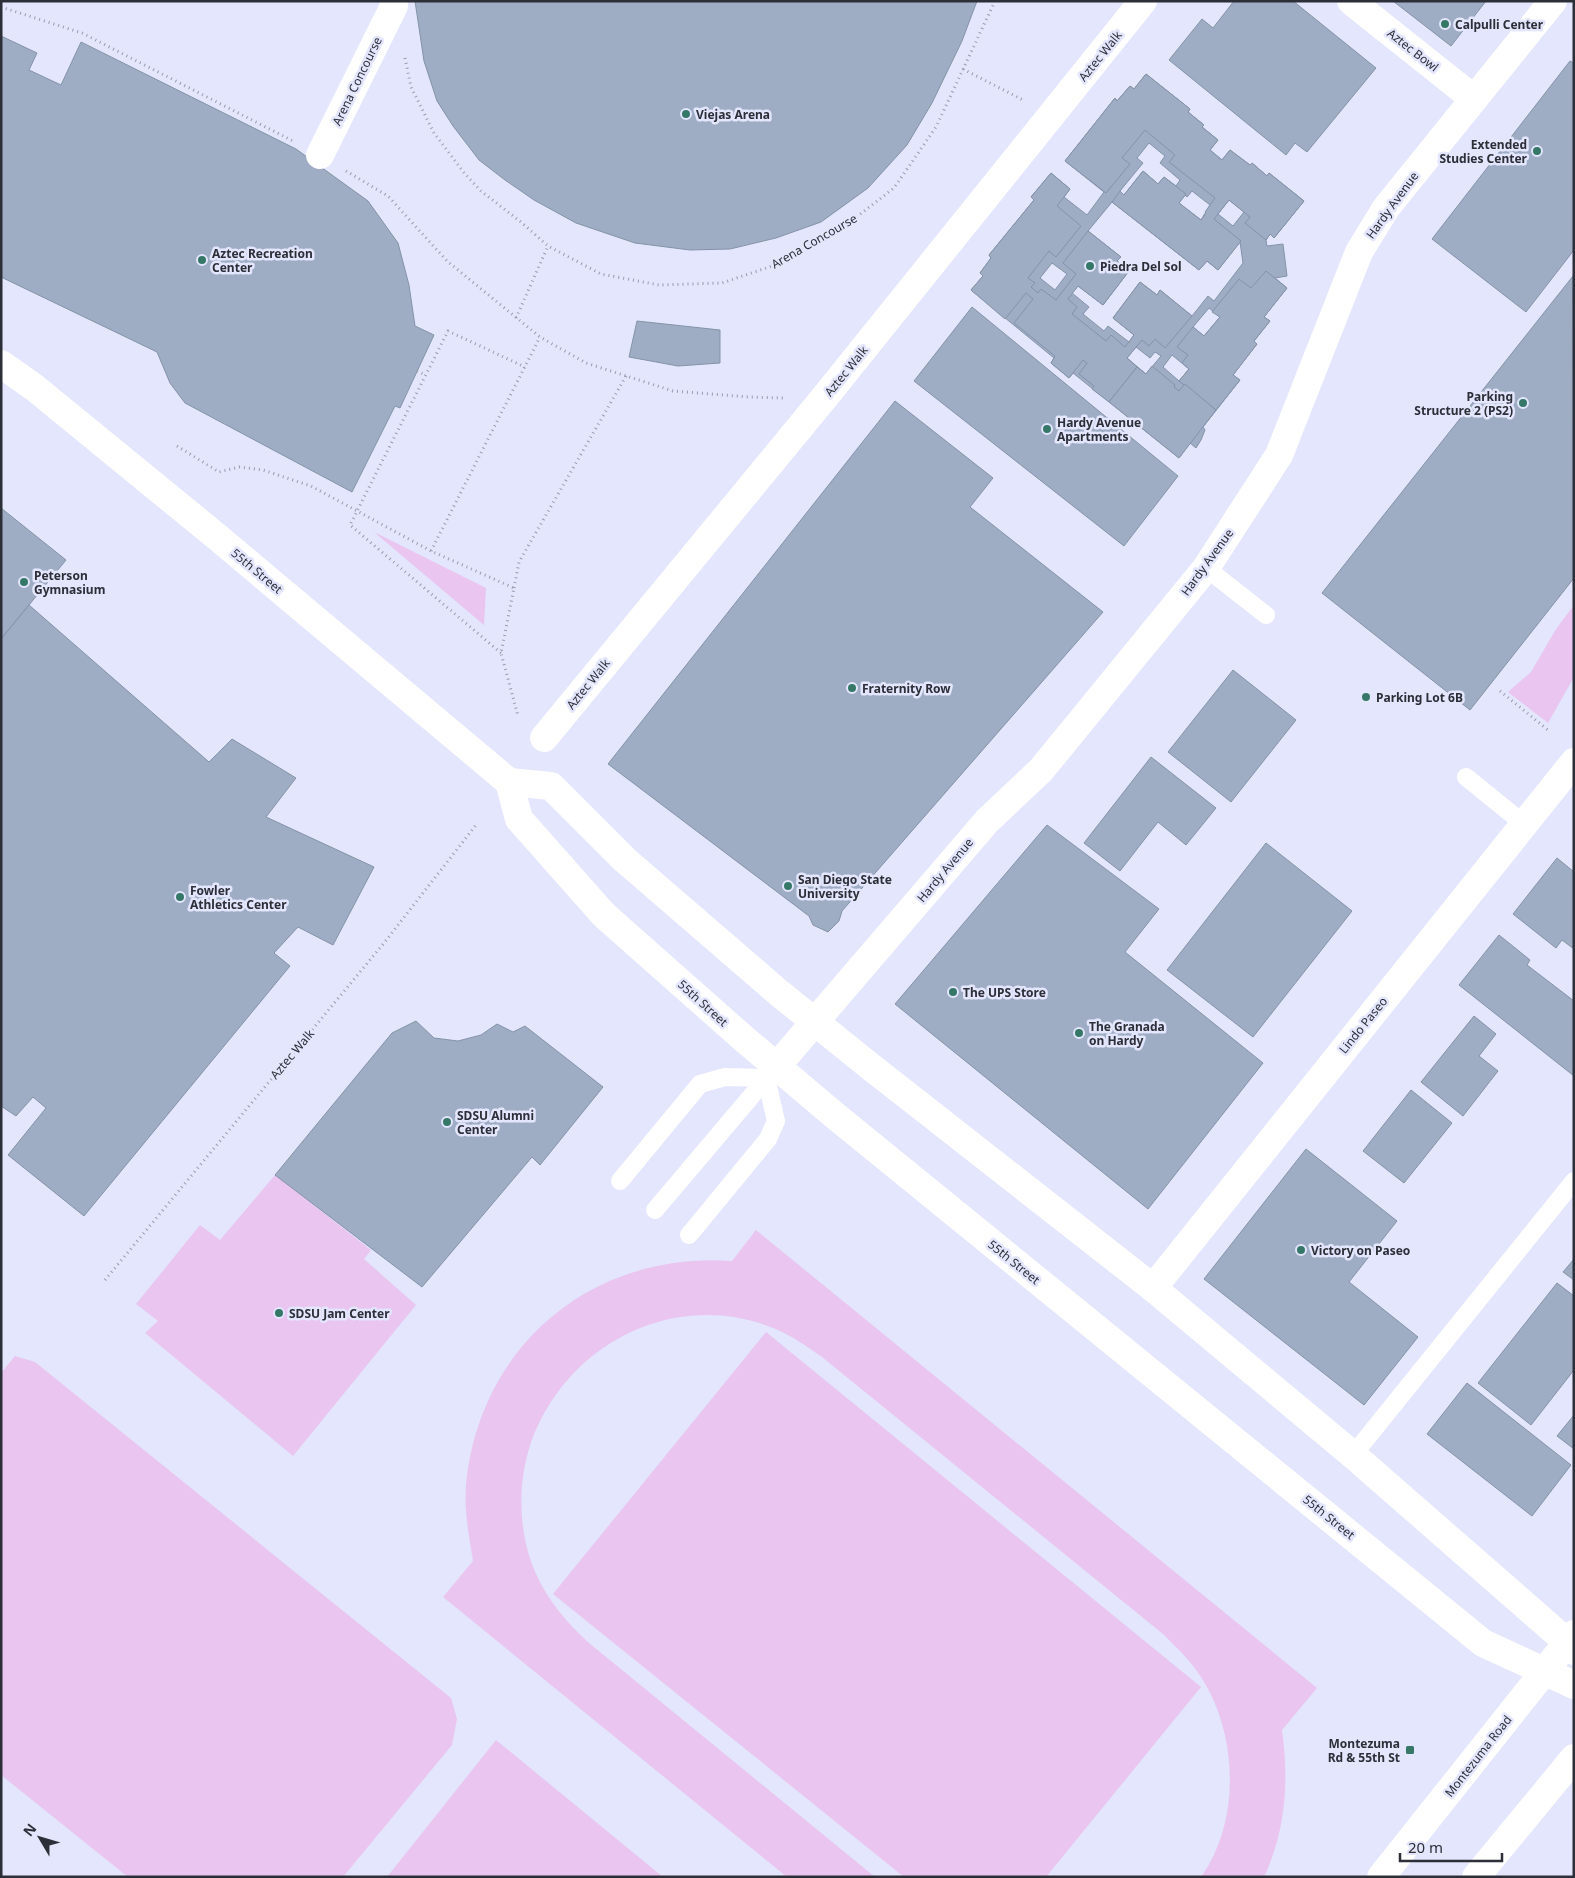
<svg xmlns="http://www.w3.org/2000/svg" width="1575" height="1878" font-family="'Noto Sans',sans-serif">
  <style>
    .green { fill: #e9c5ef }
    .building { fill: #9eadc4; stroke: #8493a9; fill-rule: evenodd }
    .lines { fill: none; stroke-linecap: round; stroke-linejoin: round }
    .path { stroke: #9a9cad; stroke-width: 3; stroke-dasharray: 1 4; stroke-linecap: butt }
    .lane { stroke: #fff; stroke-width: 18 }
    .street { stroke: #fff; stroke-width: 28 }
    .secondary { stroke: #fff; stroke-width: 28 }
    .primary { stroke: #fff; stroke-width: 28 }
    .poi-dot { fill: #367868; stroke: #e3e6fc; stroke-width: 2 }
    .labels { text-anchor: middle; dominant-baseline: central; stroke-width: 5; stroke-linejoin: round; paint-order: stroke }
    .poi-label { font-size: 12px; font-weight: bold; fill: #2c2e38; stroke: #e3e6fc; text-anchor: start }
    .street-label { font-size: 12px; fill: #2c2e38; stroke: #e3e6fc }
  </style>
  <rect width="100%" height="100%" fill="#e3e6fc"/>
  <g class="green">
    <path d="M374,532L486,588L484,625Z"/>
    <path d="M1574,605V677L1548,723L1508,692L1531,672L1556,629Z"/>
    <path d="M275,1175L371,1250L364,1259L416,1305L293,1456L145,1333L158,1321L136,1304L200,1225L220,1240Z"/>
    <path d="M756,1230L1317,1688L1282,1730C1289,1781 1286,1830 1264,1877H1201C1241,1821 1238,1734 1201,1677C1191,1661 1177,1648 1163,1634L822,1357C806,1346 791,1335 773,1328C672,1287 561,1347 529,1449C517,1489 519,1536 536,1574C549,1602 567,1623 589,1643L875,1877H787L443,1597L473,1561C469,1536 464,1511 466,1485C479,1346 592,1251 732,1261Z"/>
    <path d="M766,1332L1201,1687L1046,1877H904L553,1594Z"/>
    <path d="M15,1356L35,1362L451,1698L457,1719L452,1745L343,1877H128L1,1775V1373Z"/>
    <path d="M496,1740L663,1877H387Z"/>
  </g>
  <g class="building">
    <path d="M415,1H977L962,41L932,103L907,145L868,188L821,222L776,238L730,249L690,250L635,243L576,223L534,200L505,180L479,160L453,126L437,101L424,61Z"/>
    <path d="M1234,1H1293L1376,68L1307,152L1295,143L1286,155L1169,60L1202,19L1213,28Z"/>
    <path d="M1393,1H1486L1451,46Z"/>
    <path d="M1,36L37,53L29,70L61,85L81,42L296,149L368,201L398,243L409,285L415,326L434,335L400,408L395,406L352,492L185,403L170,383L157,352L1,277Z"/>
    <path d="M1570,61L1574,63V250L1526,312L1432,239Z"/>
    <path d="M1146,74L1190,109L1188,112L1204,125L1202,127L1218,140L1210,150L1222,160L1230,150L1250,165L1252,163L1267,176L1269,173L1304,201L1274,238L1270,234L1266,240L1267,246L1283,244L1287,276L1275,278L1287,288L1264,317L1270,321L1254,341L1257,344L1233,375L1240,380L1203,427L1205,430L1201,440L1196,448L1190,443L1179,458L1073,373L1069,378L1051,363L1054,358L971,290L983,276L980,273L991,258L989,255L1034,200L1031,197L1051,173L1070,189L1064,197L1087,215L1104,192L1065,161L1115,98L1117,101L1130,86L1134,89ZM1149,143L1165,156L1160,163L1180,180L1176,186L1164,177L1158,184L1143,171L1124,195L1120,191L1143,163L1137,158ZM1192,191L1210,205L1201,220L1179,203L1185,195L1187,197ZM1229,200L1244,212L1233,226L1218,214ZM1112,202L1199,270L1207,261L1218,270L1240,242L1243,263L1214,301L1208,296L1192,316L1160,290L1157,295L1140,282L1113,318L1134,335L1129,342L1108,326L1104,331L1083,314L1089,307L1072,293L1078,286L1103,305L1129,271L1117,261L1121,257L1088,231ZM1052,263L1067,274L1055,290L1040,278ZM1209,308L1220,317L1204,336L1193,327ZM1136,347L1150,358L1155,352L1161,356L1146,374L1127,358ZM1172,355L1189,369L1179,381L1163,367Z"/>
    <path d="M1146,74L1190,109L1188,112L1204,125L1202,127L1218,140L1210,150L1222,160L1230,150L1250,165L1252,163L1267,176L1269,173L1304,201L1274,238L1270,234L1266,240L1245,223L1250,217L1229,200L1214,219L1241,241L1218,270L1207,261L1199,270L1112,202L1120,191L1124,195L1143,171L1158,184L1164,177L1186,194L1179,203L1201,220L1206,213L1205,212L1215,198L1169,162L1175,155L1145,130L1122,158L1130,164L1106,193L1065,161L1115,98L1117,101L1130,86L1134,89Z"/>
    <path d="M1051,173L1070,189L1057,206L1081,226L1056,257L1049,251L1028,278L1035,283L1031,287L1038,293L1041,289L1056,300L1076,274L1063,263L1088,231L1121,257L1117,261L1129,271L1103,305L1078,286L1068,299L1077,307L1072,314L1106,341L1111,335L1125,347L1134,335L1113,318L1140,282L1157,295L1160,290L1192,316L1165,348L1155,339L1149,346L1142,340L1127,358L1137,367L1109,402L1092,389L1094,386L1079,374L1087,363L1083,360L1069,378L1051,363L1055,356L1014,323L1033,299L1026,293L1005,319L971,290L983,276L980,273L991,258L989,255L1034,200L1031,197Z"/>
    <path d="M1266,271L1287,288L1264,317L1270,321L1254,341L1257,344L1233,375L1240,380L1216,410L1179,381L1189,369L1182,363L1188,355L1177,347L1193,327L1204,336L1220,317L1212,312L1239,279L1251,288Z"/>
    <path d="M1573,276L1574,578L1470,710L1322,593Z"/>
    <path d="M972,307L1178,476L1124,546L914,381Z"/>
    <path d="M637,321L720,330V363L678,366L629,357Z"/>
    <path d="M1152,366L1175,385L1174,387L1179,391L1185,384L1216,410L1179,458L1109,402L1137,367L1146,374Z"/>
    <path d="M895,401L993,478L970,507L1103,612L842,911L839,921L828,932L813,925L809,916L608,764Z"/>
    <path d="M1,508L66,560L1,639Z"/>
    <path d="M29,605L209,762L232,739L296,778L266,817L374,867L333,945L298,927L274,953L290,966L84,1216L8,1155L46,1108L33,1097L16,1116L1,1106V639Z"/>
    <path d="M1233,670L1296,720L1231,802L1168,752Z"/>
    <path d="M1151,757L1216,808L1186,845L1158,822L1120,871L1084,843Z"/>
    <path d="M1047,825L1159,909L1125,952L1263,1063L1148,1209L895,1004Z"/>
    <path d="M1266,843L1352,911L1253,1037L1167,970Z"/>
    <path d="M1557,858L1574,872V949L1562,940L1556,948L1513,914Z"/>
    <path d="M1499,935L1530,960L1527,965L1574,1001V1076L1459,985Z"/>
    <path d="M1474,1016L1496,1034L1479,1056L1498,1071L1463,1116L1421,1082Z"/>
    <path d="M416,1021L434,1038L458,1041L481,1035L497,1024L513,1032L525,1026L603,1087L540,1165L532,1157L422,1287L275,1175L392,1033Z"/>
    <path d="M1411,1090L1452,1123L1404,1183L1363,1151Z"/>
    <path d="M1306,1149L1397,1221L1349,1282L1418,1337L1364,1405L1204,1279Z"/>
    <path d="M1574,1259V1280L1563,1272Z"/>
    <path d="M1557,1283L1574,1296V1370L1531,1425L1478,1383Z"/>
    <path d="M1467,1383L1571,1465L1532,1516L1427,1434Z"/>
    <path d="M1574,1415V1449L1557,1436Z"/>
  </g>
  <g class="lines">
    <g class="path">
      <path d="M1,7L82,33L293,141"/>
      <path d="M405,58L411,87L434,133L465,174L481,191L521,222L548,246L601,274L659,285L722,283L775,265L846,225L894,188L936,127L995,1"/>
      <path d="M963,69L1023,100"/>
      <path d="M346,171L388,196L447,261L540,337L586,363L673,391L749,397L783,398"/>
      <path d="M516,318L548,246"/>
      <path d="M417,371L426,375"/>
      <path d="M177,446L219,472L239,467L263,470L311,486L431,551L514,588L501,653L518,716"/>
      <path d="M431,551L540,337"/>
      <path d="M514,588L519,562L626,376"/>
      <path d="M501,653L350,525L448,331L525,367"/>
      <path d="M1500,691L1548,730"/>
      <path d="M105,1280L384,943L476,825"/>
    </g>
    <g class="lane">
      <path d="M1206,568L1266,615"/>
      <path d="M1466,777L1524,824"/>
      <path d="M620,1181L700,1084L725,1077L766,1078"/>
      <path d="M655,1210L771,1073"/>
      <path d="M689,1235L768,1139L776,1121L766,1078"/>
      <path d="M1353,1455L1574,1181"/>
    </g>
    <g class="street">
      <path d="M1351,1L1474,99"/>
      <path d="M320,155L394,6"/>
      <path d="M544,738L824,398L1143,1"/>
      <path d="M776,1067L987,821L1041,770L1206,568L1279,455L1359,252L1386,208L1553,1"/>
    </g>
    <g class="secondary">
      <path d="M1,364L35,388L216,536L509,782L551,786L625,860L779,993L871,1067L1153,1288L1353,1455L1567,1642L1574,1651"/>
      <path d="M509,782L519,819L604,915L743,1038L833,1114L1483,1643L1574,1685"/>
      <path d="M1153,1288L1574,762"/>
    </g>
    <g class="primary">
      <path d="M1381,1877L1574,1634"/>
      <path d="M1476,1877L1574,1758"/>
    </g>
  </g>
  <g class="poi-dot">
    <circle cx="1445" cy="24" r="5"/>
    <circle cx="686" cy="114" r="5"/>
    <circle cx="1537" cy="151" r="5"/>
    <circle cx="202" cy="260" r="5"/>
    <circle cx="1090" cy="266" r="5"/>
    <circle cx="1523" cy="403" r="5"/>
    <circle cx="1047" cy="429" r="5"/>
    <circle cx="24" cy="582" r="5"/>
    <circle cx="852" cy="688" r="5"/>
    <circle cx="1366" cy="697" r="5"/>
    <circle cx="788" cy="886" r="5"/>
    <circle cx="180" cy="897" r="5"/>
    <circle cx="953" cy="992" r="5"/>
    <circle cx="1079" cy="1033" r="5"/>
    <circle cx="447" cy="1122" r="5"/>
    <circle cx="1301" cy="1250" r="5"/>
    <circle cx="279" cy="1313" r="5"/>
    <rect x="1405" y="1745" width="10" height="10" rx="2.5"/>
  </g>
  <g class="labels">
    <g class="poi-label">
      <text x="1455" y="24">Calpulli Center</text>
      <text x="696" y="114">Viejas Arena</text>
      <text x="1527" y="144" text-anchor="end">Extended<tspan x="1527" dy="14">Studies Center</tspan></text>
      <text x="212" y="253">Aztec Recreation<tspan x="212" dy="14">Center</tspan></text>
      <text x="1100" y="266">Piedra Del Sol</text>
      <text x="1513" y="396" text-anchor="end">Parking<tspan x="1513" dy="14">Structure 2 (PS2)</tspan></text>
      <text x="1057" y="422">Hardy Avenue<tspan x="1057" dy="14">Apartments</tspan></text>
      <text x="34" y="575">Peterson<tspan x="34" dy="14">Gymnasium</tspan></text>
      <text x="862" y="688">Fraternity Row</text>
      <text x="1376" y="697">Parking Lot 6B</text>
      <text x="798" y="879">San Diego State<tspan x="798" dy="14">University</tspan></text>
      <text x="190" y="890">Fowler<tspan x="190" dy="14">Athletics Center</tspan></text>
      <text x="963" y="992">The UPS Store</text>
      <text x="1089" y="1026">The Granada<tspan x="1089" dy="14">on Hardy</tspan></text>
      <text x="457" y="1115">SDSU Alumni<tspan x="457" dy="14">Center</tspan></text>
      <text x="1311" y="1250">Victory on Paseo</text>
      <text x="289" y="1313">SDSU Jam Center</text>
      <text x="1400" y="1743" text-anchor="end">Montezuma<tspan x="1400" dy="14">Rd &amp; 55th St</tspan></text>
    </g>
    <g class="street-label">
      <text transform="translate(1413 50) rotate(38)">Aztec Bowl</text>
      <text transform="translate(1100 56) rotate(-51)">Aztec Walk</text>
      <text transform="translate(357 81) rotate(-64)">Arena Concourse</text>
      <text transform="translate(1392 205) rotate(-54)">Hardy Avenue</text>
      <text transform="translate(814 241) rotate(-30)">Arena Concourse</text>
      <text transform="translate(846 371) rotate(-51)">Aztec Walk</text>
      <text transform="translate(1207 562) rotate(-54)">Hardy Avenue</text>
      <text transform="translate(257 571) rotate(40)">55th Street</text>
      <text transform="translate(588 684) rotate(-51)">Aztec Walk</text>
      <text transform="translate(945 870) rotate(-50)">Hardy Avenue</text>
      <text transform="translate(703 1003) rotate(42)">55th Street</text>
      <text transform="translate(1363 1025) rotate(-51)">Lindo Paseo</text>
      <text transform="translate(292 1054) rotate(-50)">Aztec Walk</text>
      <text transform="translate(1014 1262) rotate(39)">55th Street</text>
      <text transform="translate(1329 1517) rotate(39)">55th Street</text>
      <text transform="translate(1478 1756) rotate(-52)">Montezuma Road</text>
    </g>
  </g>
  <rect width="1575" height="1878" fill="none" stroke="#2c2e38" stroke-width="5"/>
  <g transform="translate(40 1838) rotate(308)" stroke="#e3e6fc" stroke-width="4" paint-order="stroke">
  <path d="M0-4L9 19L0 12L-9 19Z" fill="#2c2e38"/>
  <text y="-8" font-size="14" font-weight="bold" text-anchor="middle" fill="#2c2e38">N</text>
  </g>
  <path d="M1400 1853v8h102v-8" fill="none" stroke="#2c2e38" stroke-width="2.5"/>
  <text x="1408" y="1853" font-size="15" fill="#2c2e38" stroke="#e3e6fc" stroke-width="4" paint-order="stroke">20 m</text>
</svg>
